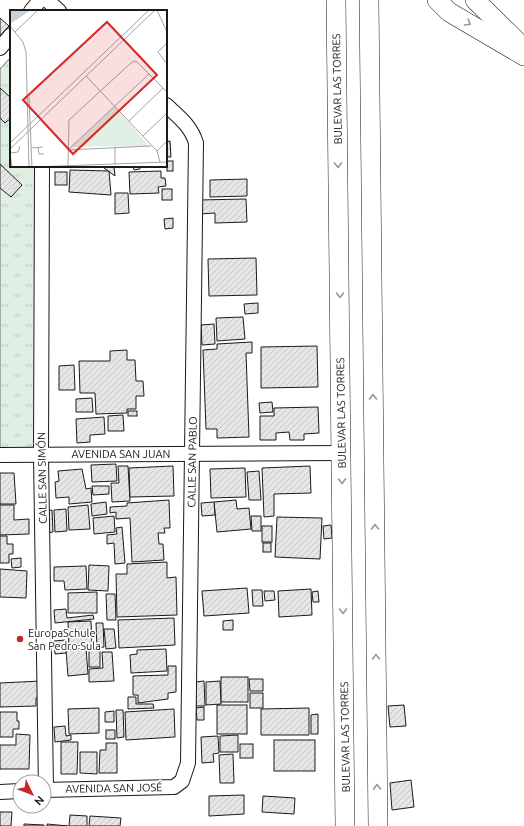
<svg xmlns="http://www.w3.org/2000/svg" width="524" height="826" font-family="Ubuntu,sans-serif">
  <style>
    .park { fill: url(#park-tufts); stroke: #6a6a6a }
    .building { fill: url(#building-hatch); stroke: #1a1a1a }
    .lines { fill: none; stroke-linecap: round; stroke-linejoin: round }
    .street-casing { stroke: #1a1a1a; stroke-width: 16 }
    .secondary-casing { stroke: #1a1a1a; stroke-width: 20 }
    .street { stroke: #fff; stroke-width: 14 }
    .secondary { stroke: #fff; stroke-width: 19 }
    .oneway { stroke: #989898 }
    .poi-dot { fill: #c62828; stroke: #fff; stroke-width: 1.5 }
    .labels { text-anchor: middle; dominant-baseline: central; stroke-width: 3; stroke-linejoin: round; paint-order: stroke }
    .street-label { font-size: 11px; fill: #1a1a1a; stroke: #fff }
    .poi-label { font-size: 11px; fill: #1a1a1a; stroke: #fff; text-anchor: start }
    .inset-road { fill: none; stroke: #a3a3a3; stroke-width: 1 }
    .view { fill: #d62828; fill-opacity: 0.15; stroke: #d62828; stroke-width: 2 }
    .inset-edge { fill: none; stroke: #1a1a1a; stroke-width: 2 }
  </style>
  <defs>
    <pattern id="park-tufts" width="24" height="20" patternUnits="userSpaceOnUse"><rect width="24" height="20" fill="#e0efe3"/><path d="M3 7l-1-3M5 7V3M7 7l1-3M15 17l-1-3M17 17v-4M19 17l1-3" fill="none" stroke="#c0ccc2"/></pattern>
    <pattern id="building-hatch" width="6" height="6" patternUnits="userSpaceOnUse"><rect width="6" height="6" fill="#e6e6e6"/><path d="M-1 1l2-2M0 6l6-6M5 7l2-2" fill="none" stroke="#c5c5c5"/></pattern>
  </defs>
  <rect width="100%" height="100%" fill="#fff"/>
  <path class="park" d="M11,57V166H41L39,453H0V69Z"/>
  <g class="building">
    <path d="M0,18L9,26L0,36Z"/>
    <path d="M0,88L11,98V118L5,123L0,118Z"/>
    <path d="M170,141L171,157H166V142Z"/>
    <rect x="167" y="161" width="6" height="10"/>
    <path d="M0,164L22,185L11,197L0,188Z"/>
    <path d="M103,166H114L115,176L104,168Z"/>
    <path d="M133,166H145H140V169L134,170Z"/>
    <path d="M70,170L109,171L111,195L69,192Z"/>
    <path d="M161,171V178H165L166,186L158,187L159,193L130,194L129,172Z"/>
    <rect x="55" y="172" width="12" height="13"/>
    <path d="M247,179V196L210,197V180Z"/>
    <rect x="162" y="189" width="10" height="11"/>
    <path d="M115,193H128L129,213L115,214Z"/>
    <path d="M246,199L247,222L215,223V213L199,214V200Z"/>
    <path d="M173,218V228L165,229L164,219Z"/>
    <path d="M256,258L257,295L209,296L208,259Z"/>
    <path d="M258,303V313L245,314L244,304Z"/>
    <path d="M243,317L245,339L217,341L216,318Z"/>
    <path d="M214,324L215,344L202,345L201,325Z"/>
    <path d="M252,342V353H246L249,437L217,438V429H206L203,350L217,349V344Z"/>
    <path d="M317,346L318,387L261,388V347Z"/>
    <path d="M127,350V360H135L136,381H143L144,396H136V409H127V413L96,414L95,393H80L79,361H110V351Z"/>
    <path d="M74,365L75,390H59V366Z"/>
    <path d="M92,398L93,412H76V399Z"/>
    <path d="M272,402L273,412L260,413L259,403Z"/>
    <path d="M318,407L319,433L304,434V440H290L289,432L276,433V440H260V416H274V408Z"/>
    <rect x="128" y="411" width="9" height="5"/>
    <path d="M123,415L124,431H108V416Z"/>
    <path d="M104,417L105,434L90,435V442L77,443L76,419Z"/>
    <path d="M116,464L117,481L92,482L91,465Z"/>
    <path d="M118,466H128L130,501L112,502L111,483H119Z"/>
    <path d="M173,466L174,496L130,497L129,468Z"/>
    <path d="M310,466L311,493L274,494V516L264,517L262,468Z"/>
    <path d="M245,468L246,497L211,498L210,469Z"/>
    <path d="M82,469L86,489L91,488L92,502L69,504V497L56,498L55,482L59,481L58,471Z"/>
    <path d="M259,471L261,500H249L247,472Z"/>
    <path d="M0,473H14L16,504H0Z"/>
    <path d="M92,486H109V494L93,495Z"/>
    <path d="M169,500L170,528H164L165,533H158L159,544H163L164,560L132,562L130,518L116,519V512L110,513V507L127,506V503Z"/>
    <path d="M236,500L237,509L249,508L251,529L217,532L214,502Z"/>
    <path d="M106,502L107,514L92,516L91,504Z"/>
    <path d="M214,502L215,515L202,516L201,503Z"/>
    <path d="M0,505H14V520L29,519V534L0,535Z"/>
    <path d="M88,505L90,529L69,530L68,507Z"/>
    <path d="M66,509L67,531L55,532L54,510Z"/>
    <path d="M52,510L53,532L47,533L45,511Z"/>
    <path d="M114,516L115,532L94,534L93,518Z"/>
    <path d="M251,516H261V531H252Z"/>
    <path d="M277,517L322,518L320,559L275,557Z"/>
    <path d="M331,525L332,538L324,539L323,526Z"/>
    <rect x="262" y="526" width="10" height="16"/>
    <path d="M122,527L125,563L115,564L114,543L107,544V535L117,534L116,528Z"/>
    <path d="M0,536H7V544H13V554H9V563H0Z"/>
    <rect x="263" y="543" width="8" height="9"/>
    <path d="M21,558V567L12,568L11,559Z"/>
    <path d="M167,562V578L176,577L177,615L117,617L116,574H127V564Z"/>
    <path d="M89,565L109,566L108,591L88,590Z"/>
    <path d="M86,566L87,589L65,590L64,581H54V567Z"/>
    <path d="M0,569L27,571L26,598L0,597Z"/>
    <path d="M247,588L249,613L204,616L202,591Z"/>
    <path d="M311,589L312,615L279,617L278,591Z"/>
    <path d="M252,590H262L263,606H253Z"/>
    <path d="M264,591H274L275,600L265,601Z"/>
    <path d="M318,591L319,602H313L312,592Z"/>
    <path d="M97,592V613H68V593Z"/>
    <path d="M106,594H115L116,620H107Z"/>
    <path d="M66,609L67,618L93,615L94,619L55,623L54,610Z"/>
    <path d="M174,618L175,645L119,648L118,620Z"/>
    <path d="M233,620V630H223V621Z"/>
    <path d="M91,621L92,645L69,646L68,622Z"/>
    <path d="M96,623H103L104,647L97,648Z"/>
    <path d="M104,629H114L116,648L106,649Z"/>
    <path d="M65,640L66,653L55,654L54,641Z"/>
    <path d="M86,648L88,674L68,676L66,650Z"/>
    <rect x="89" y="649" width="11" height="18"/>
    <path d="M166,649L167,671L131,673L130,655L137,654V650Z"/>
    <path d="M102,652H112L114,681L89,682V669L103,668Z"/>
    <path d="M168,666H176V692L168,693V699L138,703V695H133V676L168,675Z"/>
    <rect x="221" y="677" width="27" height="25"/>
    <path d="M249,679H263V691H250Z"/>
    <path d="M41,681V698H36V706L0,707V683Z"/>
    <path d="M204,681L205,706H196L195,682Z"/>
    <path d="M220,681L221,704L206,705V682Z"/>
    <rect x="250" y="693" width="13" height="15"/>
    <path d="M128,697H136V704H153L154,708L128,709Z"/>
    <rect x="217" y="705" width="30" height="29"/>
    <path d="M404,705L406,726L390,727L388,706Z"/>
    <path d="M204,707V720H197L196,708Z"/>
    <path d="M99,708V733L69,734L68,709Z"/>
    <path d="M309,708V735H261V709Z"/>
    <path d="M174,709L175,737L126,740L125,712Z"/>
    <path d="M116,710H123L124,737L117,738Z"/>
    <path d="M114,711V722H105V712Z"/>
    <path d="M0,712H17V721H19V729H13V737H0Z"/>
    <path d="M318,714V734H311V715Z"/>
    <path d="M65,726L66,736L71,735V740L55,742L54,727Z"/>
    <rect x="106" y="730" width="9" height="9"/>
    <path d="M16,734L30,735L29,769H0V745H16Z"/>
    <path d="M238,735V752H220V736Z"/>
    <path d="M218,736L219,753L213,754L214,762L202,763L201,737Z"/>
    <rect x="274" y="740" width="41" height="31"/>
    <path d="M61,742H78L77,774H61Z"/>
    <path d="M106,743H117V773H99L100,750H106Z"/>
    <rect x="240" y="744" width="13" height="14"/>
    <path d="M80,752H97V774L80,773Z"/>
    <path d="M233,754L234,783H220L219,755Z"/>
    <path d="M411,780L414,807L392,810L390,783Z"/>
    <path d="M244,795V814L209,816V796Z"/>
    <path d="M263,796L295,798L294,814L262,812Z"/>
    <path d="M0,812H12L11,826H0Z"/>
    <path d="M70,815L87,816V826H69Z"/>
    <path d="M90,816L121,818L120,826H89Z"/>
    <path d="M24,824L44,825V826H24Z"/>
    <path d="M47,824L68,826H47Z"/>
  </g>
  <g class="lines">
    <defs>
      <g id="street">
        <path d="M47,0L59,11"/>
        <path d="M31,11L40,0"/>
        <path d="M0,48L11,35"/>
        <path d="M42,166L41,455L46,790"/>
        <path d="M0,455L342,453"/>
        <path d="M44,790L174,787L182,781L188,763L196,143C191,126 179,117 166,105"/>
        <path d="M0,792L20,791"/>
      </g>
      <g id="secondary">
        <path d="M336,0L345,826"/>
        <path d="M369,0L378,826"/>
        <path d="M437,0L449,12L524,56"/>
        <path d="M475,0L523,47"/>
      </g>
    </defs>
    <use href="#street" class="street-casing"/>
    <use href="#secondary" class="secondary-casing"/>
    <use href="#street" class="street"/>
    <use href="#secondary" class="secondary"/>
  </g>
  <defs><path id="oneway-chevron" d="M-2-3.5L2.5 0L-2 3.5" fill="none" stroke-width="1.6" stroke-linecap="round" stroke-linejoin="round"/></defs>
  <g class="oneway">
    <use href="#oneway-chevron" transform="translate(468 23) rotate(31)"/>
    <use href="#oneway-chevron" transform="translate(338 165) rotate(89)"/>
    <use href="#oneway-chevron" transform="translate(340 295) rotate(89)"/>
    <use href="#oneway-chevron" transform="translate(373 397) rotate(-91)"/>
    <use href="#oneway-chevron" transform="translate(342 481) rotate(89)"/>
    <use href="#oneway-chevron" transform="translate(375 527) rotate(-91)"/>
    <use href="#oneway-chevron" transform="translate(343 611) rotate(89)"/>
    <use href="#oneway-chevron" transform="translate(376 657) rotate(-91)"/>
    <use href="#oneway-chevron" transform="translate(377 787) rotate(-91)"/>
  </g>
  <circle class="poi-dot" cx="20" cy="639" r="4"/>
  <g class="labels">
    <g class="street-label">
      <text transform="translate(337 89) rotate(-91)">BULEVAR LAS TORRES</text>
      <text transform="translate(341 413) rotate(-91)">BULEVAR LAS TORRES</text>
      <text x="121" y="454">AVENIDA SAN JUAN</text>
      <text transform="translate(192 462) rotate(-89)">CALLE SAN PABLO</text>
      <text transform="translate(42 478) rotate(-91)">CALLE SAN SIMÓN</text>
      <text transform="translate(345 737) rotate(-91)">BULEVAR LAS TORRES</text>
      <text transform="translate(114 788) rotate(-1)">AVENIDA SAN JOSÉ</text>
    </g>
    <g class="poi-label">
      <text x="28" y="633">EuropaSchule<tspan x="28" dy="13">San Pedro Sula</tspan></text>
    </g>
  </g>
  <g transform="translate(10 10)">
    <rect width="157" height="157" fill="#fff"/>
    <path d="M105,96L139,136L61,137Z" fill="#e0efe3"/>
    <path d="M0,0H21L0,14Z" fill="#c6d2dc"/>
    <path class="inset-road" d="M147,0L157,22M0,16L13,32L16,42L19,157M5,22L28,0M157,33L148,42L157,54M76,66L147,141L150,152M19,87L22,157M119,111L153,78M133,126L157,103M0,133L139,0M28,137L29,144H34M105,137V154M21,138L33,137M0,139L145,0M59,139L139,64M58,140L141,136M147,141L157,131M0,143L2,157M1,143L8,142L10,136M58,155L59,110L122,52L126,51L157,82M22,157L157,152"/>
    <path class="view" d="M97,12L147,65L63,144L13,90Z"/>
    <rect width="157" height="157" class="inset-edge"/>
  </g>
  <g transform="translate(32 794) rotate(133)"><circle r="19" fill="#ffffff" stroke="#a3a3a3"/>
  <path d="M0-3L7 15L0 10L-7 15Z" fill="#c62828"/>
  <text y="-6" font-size="11" font-weight="bold" text-anchor="middle" fill="#1a1a1a">N</text>
  </g>
</svg>
